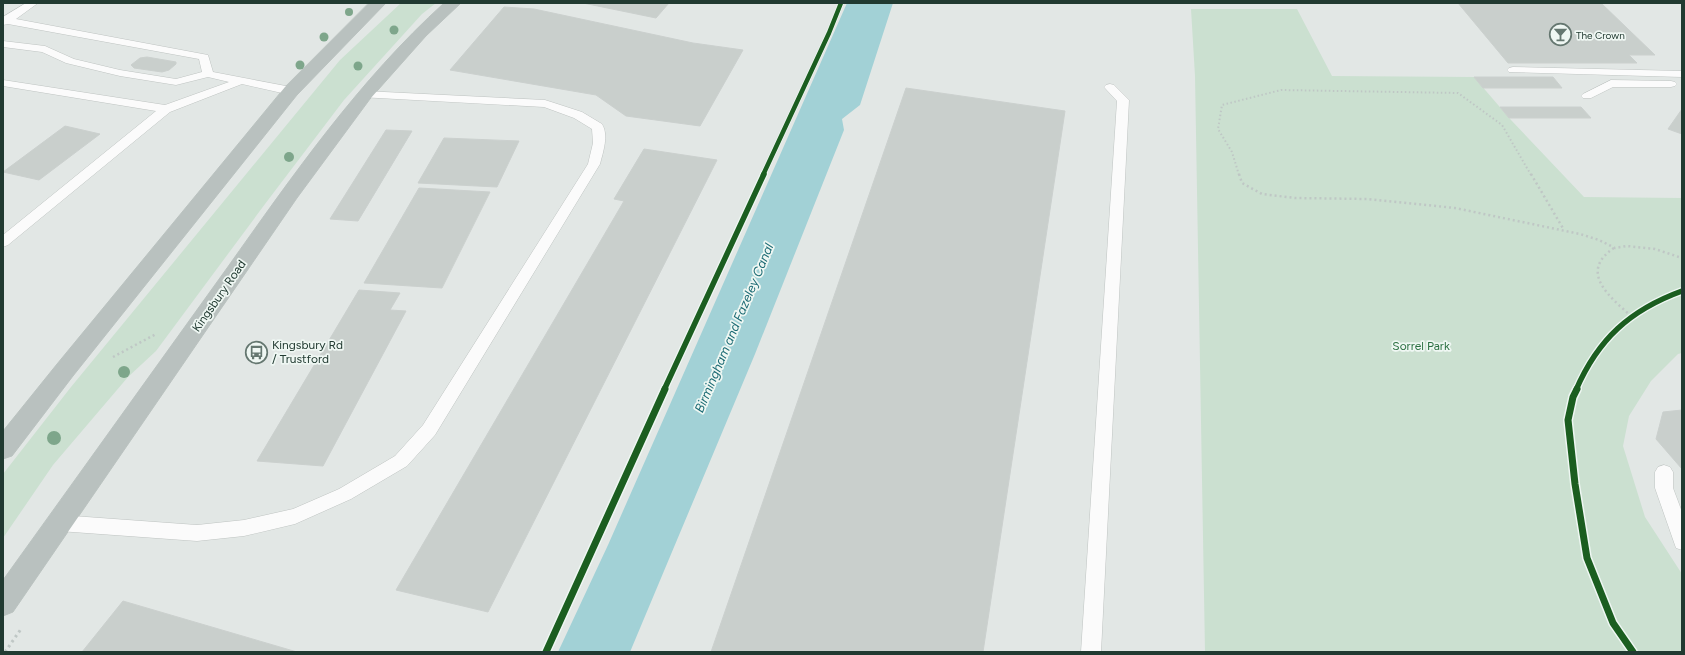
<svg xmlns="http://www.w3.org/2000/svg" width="1685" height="655" font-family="Figtree,sans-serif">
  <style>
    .green { fill: #cbe0d0 }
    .water { fill: #a2d1d6 }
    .building { fill: #c9cfcc; stroke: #cbd0ce }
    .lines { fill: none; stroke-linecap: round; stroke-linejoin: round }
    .lane-casing { stroke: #bfc4c2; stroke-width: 1 }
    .highway-casing { stroke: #bcc4c1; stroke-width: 1 }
    .path-far2 { stroke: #bfc7c5; stroke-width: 2; stroke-dasharray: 1.5 2.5; stroke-linecap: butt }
    .path-far1 { stroke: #bfc7c5; stroke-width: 2.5; stroke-dasharray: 2 3; stroke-linecap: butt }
    .path { stroke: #bfc7c5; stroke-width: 3; stroke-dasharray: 2.5 3.5; stroke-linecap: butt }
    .lane { fill: #fbfbfb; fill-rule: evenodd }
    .highway { fill: #b9c1bf; fill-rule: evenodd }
    .cycleway-far2-casing { stroke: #eff7f3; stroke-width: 6 }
    .cycleway-far1-casing { stroke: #eff7f3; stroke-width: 8 }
    .cycleway-casing { stroke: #eff7f3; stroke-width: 10 }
    .cycleway-far2 { stroke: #1b5e20; stroke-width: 4.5 }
    .cycleway-far1 { stroke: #1b5e20; stroke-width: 5.5 }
    .cycleway { stroke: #1b5e20; stroke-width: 7 }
    .tree { fill: #7ea68b }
    .labels { text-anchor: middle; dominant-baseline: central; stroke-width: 3.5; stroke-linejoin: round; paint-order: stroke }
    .far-poi-label { font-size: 10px; fill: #213a31; stroke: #eff7f3; text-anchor: start }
    .street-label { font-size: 12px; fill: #213a31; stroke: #eff7f3 }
    .poi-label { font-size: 12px; fill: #213a31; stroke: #eff7f3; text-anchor: start }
    .park-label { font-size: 12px; fill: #2c7042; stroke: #eff7f3 }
    .water-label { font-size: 13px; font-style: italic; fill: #1c6b74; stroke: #eff7f3 }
  </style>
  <rect width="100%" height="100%" fill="#e2e7e5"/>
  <g class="green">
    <path d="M401,3H436L422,14L344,100L265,204L156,351L128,377L53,465L3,538V474L71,387L340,60Z"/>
    <path d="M1191,9H1297L1332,76L1474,77L1511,120L1584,197L1682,198V353L1678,354L1651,381L1629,416L1623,446L1645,517L1682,574V652H1205L1195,76Z"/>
  </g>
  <path class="water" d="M847,3H893L860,105L842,119L844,130L755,354L630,652H558L608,545Z"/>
  <g class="building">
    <path d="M583,3H669L656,18Z"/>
    <path d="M1458,3H1601L1655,55H1629L1637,63H1508Z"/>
    <path d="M504,7L534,9L693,43L743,50L700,126L626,116L596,95L450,70Z"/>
    <path d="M147,57L176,62V64L169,70L162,72L134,68L131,65L140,58Z"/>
    <path d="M1474,77H1553L1562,88H1483Z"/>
    <path d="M906,88L1065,111L983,652H711Z"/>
    <path d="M1500,107H1581L1591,118H1509Z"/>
    <path d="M1682,109V134L1668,129Z"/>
    <path d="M65,126L100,134L39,180L3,172Z"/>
    <path d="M386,130L412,131L358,221L330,219Z"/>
    <path d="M444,138L519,141L497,187L418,183Z"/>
    <path d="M644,149L717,160L488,612L396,590L624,201L614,199Z"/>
    <path d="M419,188L490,192L442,288L364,283Z"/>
    <path d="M359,290L400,293L390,310L406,311L323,466L257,461Z"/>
    <path d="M1682,410V469L1656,439L1663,412Z"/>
    <path d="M123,601L297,652H82Z"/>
  </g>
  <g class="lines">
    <defs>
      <g id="lane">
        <path d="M26,3H38L16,19L208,55L213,72L291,87L295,89L297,91L295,93L291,95L242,84L170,112L8,245L3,247V235L156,111L3,86V80L165,105L229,82L208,77L176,85L120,76L66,63L42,52L3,47V41L45,46L74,59L120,70L176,79L202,72L199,59L8,24L3,25V17Z"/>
        <path d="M1513,67L1682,71V77L1509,72L1507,70L1509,68Z"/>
        <path d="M1611,80L1671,81L1675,82L1677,84L1675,86L1671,87H1613L1591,98H1583L1581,96L1583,94Z"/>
        <path d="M1110,84L1114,85L1129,100L1101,652H1081L1117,101L1104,87L1106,85Z"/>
        <path d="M364,91L545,100L582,112L602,124C609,135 603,152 600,164L435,435L407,466L351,499L295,524L244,536L197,541L59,531L53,529L50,523L53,517L59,515L197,525L244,520L293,509L339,489L395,456L423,425L588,164L593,143L592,129L574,118L544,107L360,97L358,95L360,93Z"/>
        <path d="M1664,465L1670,467L1673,472V488L1682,512V550L1676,548L1655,488V472L1658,467Z"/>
      </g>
      <g id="highway">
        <path d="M369,3H386L297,95L73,376L12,456L3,459V431L57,364L285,87Z"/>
        <path d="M444,3H461L426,36L370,99L297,198L13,612L3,616V580C78,476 152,372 227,268C293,175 359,80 444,3Z"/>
      </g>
    </defs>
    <use href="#lane" class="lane-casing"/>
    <use href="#highway" class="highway-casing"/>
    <path class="path-far2" d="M1239,175L1232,152L1218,129L1222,105L1281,90L1458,93L1502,125L1531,175"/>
    <g class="path-far1">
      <path d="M1239,174L1242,183L1262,194L1295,198L1367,199L1455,208L1580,234L1599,240L1615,248L1627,246L1655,249L1682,258"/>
      <path d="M1531,174L1564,230"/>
      <path d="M1614,248C1578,272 1610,297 1631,316"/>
      <path d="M113,357L156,334"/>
    </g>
    <path class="path" d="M5,652L21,629"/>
    <use href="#lane" class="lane"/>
    <use href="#highway" class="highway"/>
    <defs>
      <path id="cycleway-far2" d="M763,175L829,33L841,3"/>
      <g id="cycleway-far1">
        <path d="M664,390L764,174"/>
        <path d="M1576,390C1598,339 1630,310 1682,291"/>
      </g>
      <g id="cycleway">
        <path d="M1577,389L1573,397L1568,420L1575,484L1587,558L1613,623L1633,652"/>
        <path d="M546,652L665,389"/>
      </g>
    </defs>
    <use href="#cycleway-far2" class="cycleway-far2-casing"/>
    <use href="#cycleway-far1" class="cycleway-far1-casing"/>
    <use href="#cycleway" class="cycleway-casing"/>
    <use href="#cycleway-far2" class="cycleway-far2"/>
    <use href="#cycleway-far1" class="cycleway-far1"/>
    <use href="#cycleway" class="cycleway"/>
  </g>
  <g class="tree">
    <circle cx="349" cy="12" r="4"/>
    <circle cx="394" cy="30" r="4.5"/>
    <circle cx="324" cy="37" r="4.5"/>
    <circle cx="300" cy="65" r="4.5"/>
    <circle cx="358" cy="66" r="4.5"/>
    <circle cx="289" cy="157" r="5"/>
    <circle cx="124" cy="372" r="6"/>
    <circle cx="54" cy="438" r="7"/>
  </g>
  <defs>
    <symbol id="bar-ring" viewBox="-11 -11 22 22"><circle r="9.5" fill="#eff7f3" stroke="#657770" stroke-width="1.5"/><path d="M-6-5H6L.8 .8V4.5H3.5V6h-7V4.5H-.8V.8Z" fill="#657770"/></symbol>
    <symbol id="bus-ring" viewBox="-11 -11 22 22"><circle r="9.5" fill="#eff7f3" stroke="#657770" stroke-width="1.5"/><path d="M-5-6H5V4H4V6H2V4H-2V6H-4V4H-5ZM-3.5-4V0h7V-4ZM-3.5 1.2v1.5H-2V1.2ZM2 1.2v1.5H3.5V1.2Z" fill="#657770"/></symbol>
  </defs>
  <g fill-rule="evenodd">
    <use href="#bar-ring" x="1548" y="22" width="25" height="25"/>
    <use href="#bus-ring" x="244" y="340" width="25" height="25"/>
  </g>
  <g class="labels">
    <g class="far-poi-label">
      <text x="1576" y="35">The Crown</text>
    </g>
    <g class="street-label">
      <text transform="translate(219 296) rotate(-55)">Kingsbury Road</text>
    </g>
    <g class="poi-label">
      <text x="272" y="345">Kingsbury Rd<tspan x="272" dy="14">/ Trustford</tspan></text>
    </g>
    <g class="park-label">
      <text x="1421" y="346">Sorrel Park</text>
    </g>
    <g class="water-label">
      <text transform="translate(734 328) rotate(-67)">Birmingham and Fazeley Canal</text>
    </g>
  </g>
  <rect width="1685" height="655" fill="none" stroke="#213a31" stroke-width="8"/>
</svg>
